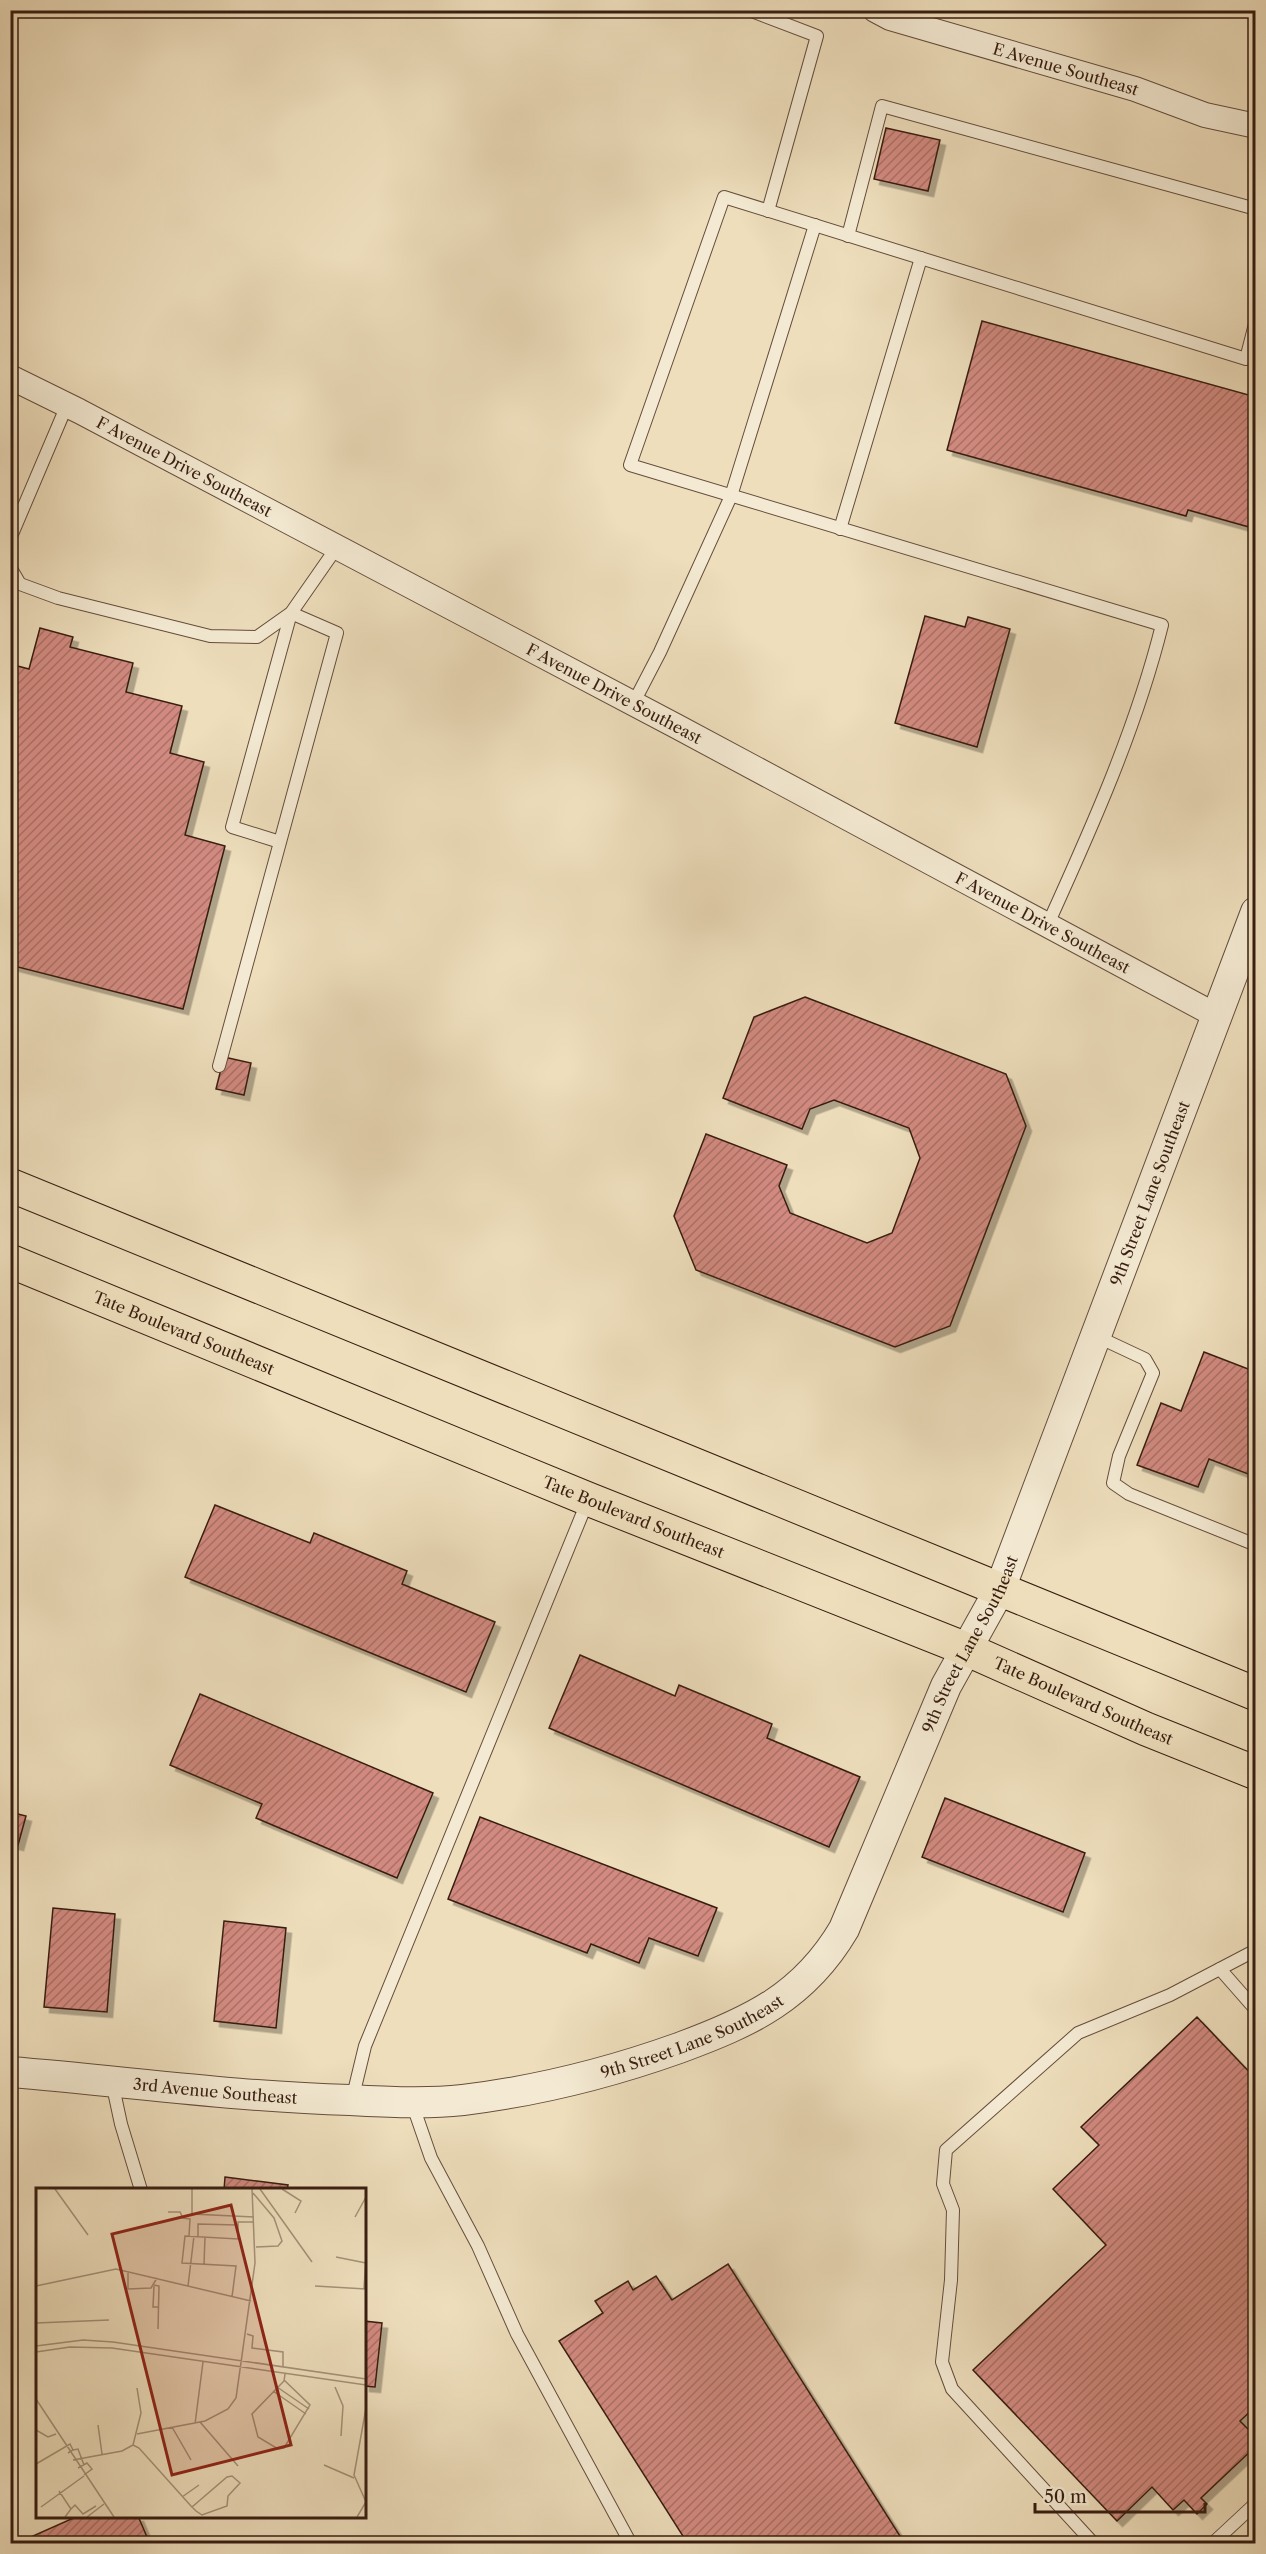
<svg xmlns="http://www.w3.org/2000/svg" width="1266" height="2554" font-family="'Libre Caslon Text',serif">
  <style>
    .building { fill: url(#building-hatch); stroke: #371d11; stroke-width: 1.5; filter: url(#shadow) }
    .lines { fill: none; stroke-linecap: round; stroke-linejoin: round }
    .service-casing { stroke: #654d3c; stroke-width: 14 }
    .minor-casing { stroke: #654d3c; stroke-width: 26 }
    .tertiary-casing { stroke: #654d3c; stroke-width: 32 }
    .primary-casing { stroke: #371d11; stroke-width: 35 }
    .service { stroke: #f4ead3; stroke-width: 12 }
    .minor { stroke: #f4ead3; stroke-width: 24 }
    .tertiary { stroke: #f4ead3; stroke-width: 30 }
    .primary { stroke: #eedebc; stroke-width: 33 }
    .labels { text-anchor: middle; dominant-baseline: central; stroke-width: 4.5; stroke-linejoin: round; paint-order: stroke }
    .street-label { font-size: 16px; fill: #371d11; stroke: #f4ead3 }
    .inset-road { fill: none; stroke: #a59178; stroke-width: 1.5 }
    .view { fill: #8f2418; fill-opacity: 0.15; stroke: #8f2418; stroke-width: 3 }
    .inset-edge { fill: none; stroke: #371d11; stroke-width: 3 }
  </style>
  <defs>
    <pattern id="building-hatch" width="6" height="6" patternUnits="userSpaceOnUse" patternTransform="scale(1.5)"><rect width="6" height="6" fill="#d28a80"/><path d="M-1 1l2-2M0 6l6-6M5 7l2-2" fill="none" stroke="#ab7067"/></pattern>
    <filter id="shadow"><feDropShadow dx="5.5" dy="5.5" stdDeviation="0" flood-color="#0004"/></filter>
  </defs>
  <rect width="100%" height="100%" fill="#eedebc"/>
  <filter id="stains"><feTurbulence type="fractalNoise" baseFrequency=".00333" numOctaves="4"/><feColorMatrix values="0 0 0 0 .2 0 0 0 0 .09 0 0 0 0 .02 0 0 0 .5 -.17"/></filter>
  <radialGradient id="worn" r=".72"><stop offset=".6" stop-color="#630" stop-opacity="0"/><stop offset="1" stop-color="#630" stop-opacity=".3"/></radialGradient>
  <g class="building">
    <path d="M886,128L940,140L928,191L874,179Z"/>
    <path d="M982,321L1256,397V529L1188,510L1186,516L947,450Z"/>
    <path d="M925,616L965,627L968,617L1010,629L977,747L895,723Z"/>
    <path d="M40,628L73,637L70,647L133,663L126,692L182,706L170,753L204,762L185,835L225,846L183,1009L10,965V664L29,669Z"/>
    <path d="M805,997L1006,1074L1026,1126L950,1326L895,1347L696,1270L674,1216L706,1134L787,1165L779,1186L790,1213L867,1243L892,1233L920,1158L909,1128L834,1100L810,1109L802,1129L723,1098L754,1017Z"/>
    <path d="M224,1057L251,1063L244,1095L216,1089Z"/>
    <path d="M1204,1352L1256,1372V1477L1209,1459L1198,1487L1137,1465L1161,1403L1181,1411Z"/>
    <path d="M215,1505L310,1543L314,1533L407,1571L402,1584L495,1622L466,1692L185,1577Z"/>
    <path d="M580,1655L675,1696L679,1685L772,1724L767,1738L860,1777L829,1847L549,1728Z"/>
    <path d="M200,1694L433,1793L397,1878L256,1818L262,1804L170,1765Z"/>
    <path d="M945,1798L1085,1853L1063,1912L922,1857Z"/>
    <path d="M10,1812L26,1816L18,1845L10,1843Z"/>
    <path d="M480,1817L717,1908L698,1956L649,1938L639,1963L591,1944L587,1953L448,1899Z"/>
    <path d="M53,1908L115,1914L107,2012L44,2007Z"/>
    <path d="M224,1921L286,1928L276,2028L214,2021Z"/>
    <path d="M1197,2017L1256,2079V2406L1240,2421L1256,2437V2446L1201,2498L1207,2504L1197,2514L1184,2500L1173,2510L1152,2487L1117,2521L973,2370L1106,2245L1053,2189L1099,2145L1081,2127Z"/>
    <path d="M225,2177L288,2185L287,2190H224Z"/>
    <path d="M728,2264L905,2544H688L559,2341L603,2313L595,2301L628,2281L633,2290L656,2276L672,2300Z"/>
    <path d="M364,2321L382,2323L375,2387L364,2386Z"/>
    <path d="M78,2516H138L150,2544H15Z"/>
  </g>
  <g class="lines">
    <defs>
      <g id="service">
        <path d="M749,10L817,36L768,211"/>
        <path d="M848,236L882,106L1256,209"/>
        <path d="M840,529L921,258"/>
        <path d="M10,539L67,405"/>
        <path d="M10,567L20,584L58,598L210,636L257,637L291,613L337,547"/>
        <path d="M633,704L660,652L731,496L815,225"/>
        <path d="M1048,924C1092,827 1136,729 1162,625L630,465L724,197L1246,359L1256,320"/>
        <path d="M219,1066L337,633L291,613L232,827L280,842"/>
        <path d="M1096,1336L1145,1359L1153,1373L1119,1456L1113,1483L1129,1494L1256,1545"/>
        <path d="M1220,1969L1256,2010"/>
        <path d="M112,2082L121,2124L141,2190"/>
        <path d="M352,2100L365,2046L588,1500"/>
        <path d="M412,2103L431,2158L478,2246L517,2334L631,2544"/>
        <path d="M1094,2544L952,2389L942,2362L951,2280L953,2210L943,2184L946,2150L1078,2033L1170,1995L1256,1950"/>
        <path d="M1212,2544L1256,2503"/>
      </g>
      <g id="minor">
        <path id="s1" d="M875,10L890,18L1135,89L1205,115L1256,126"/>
        <path id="s2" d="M10,377L79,411L676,726L1217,1016"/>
      </g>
      <g id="tertiary">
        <path id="s3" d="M10,2072C123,2081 236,2097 350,2100C387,2102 426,2104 463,2100C537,2091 609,2073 679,2048C750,2022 804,1997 844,1929L946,1686L1000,1589L1256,912"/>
      </g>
      <g id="primary">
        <path d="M10,1185L1256,1694"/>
        <path id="s4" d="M10,1261L588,1499L966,1649L1146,1729L1256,1773"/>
      </g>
    </defs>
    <use href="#service" class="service-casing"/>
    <use href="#minor" class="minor-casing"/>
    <use href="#tertiary" class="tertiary-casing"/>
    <use href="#primary" class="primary-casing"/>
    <use href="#service" class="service"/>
    <use href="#minor" class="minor"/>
    <use href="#tertiary" class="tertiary"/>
    <use href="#primary" class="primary"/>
  </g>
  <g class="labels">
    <g class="street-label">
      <text stroke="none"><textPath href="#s1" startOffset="200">E Avenue Southeast</textPath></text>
      <text stroke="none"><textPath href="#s2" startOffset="196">F Avenue Drive Southeast</textPath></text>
      <text stroke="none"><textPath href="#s2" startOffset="682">F Avenue Drive Southeast</textPath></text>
      <text stroke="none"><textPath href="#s2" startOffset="1168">F Avenue Drive Southeast</textPath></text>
      <text stroke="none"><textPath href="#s3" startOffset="1683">9th Street Lane Southeast</textPath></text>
      <text stroke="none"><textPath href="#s4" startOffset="188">Tate Boulevard Southeast</textPath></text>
      <text stroke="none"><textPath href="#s4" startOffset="674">Tate Boulevard Southeast</textPath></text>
      <text stroke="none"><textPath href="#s3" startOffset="1197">9th Street Lane Southeast</textPath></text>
      <text stroke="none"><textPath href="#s4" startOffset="1160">Tate Boulevard Southeast</textPath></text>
      <text stroke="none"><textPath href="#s3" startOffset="693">9th Street Lane Southeast</textPath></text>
      <text stroke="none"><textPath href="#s3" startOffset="206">3rd Avenue Southeast</textPath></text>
    </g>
  </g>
  <g transform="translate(36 2188)">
    <rect width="330" height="330" fill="#eedebc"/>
    <path class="inset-road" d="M19,1L52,47M156,1V26L218,29M224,1L276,74M246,1L265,13L259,25M217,5L238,30L246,53L242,58L220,59M132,24H144L147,30L154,31L153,48M319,29L330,9M162,49V36L202,37M300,69L330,75M168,76L169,49M92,83V101L115,100L121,90M118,97L123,98L122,141M0,98L80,81L215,113M118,98L117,119H122M152,98L158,48M279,98L330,101M328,101L330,68M196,109L200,78L146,75L149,48L202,51V34H218M0,135L73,132M211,146L217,148L216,160L247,164V178M0,158L47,152L77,154L330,191M0,164L34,159L76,160L330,197M248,192L274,217L248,260L242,261L222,249L216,226L248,193L249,186M241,199L273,221M299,199L307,218L305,248M237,203L270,226M0,211L78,329M164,234L202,278M159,236L167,174M62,237L66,266M136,239L155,272M0,242L12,249L20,246M101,246L169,233L192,221L200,210L219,75L216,1M97,257L103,260L155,318L160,323L166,327L191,318L192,308L204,295L196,288L191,289L156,319M97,257L105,225L101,200M37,262L42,261L48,277M37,272L86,263L97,257M0,276L34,256L37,262L32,265M288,277L318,290M42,280L51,275L56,281L48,287M23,303L35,321L29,329M146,309L163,297M5,319L48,288M35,321L39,317L47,326L60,318M51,329L68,316M321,329L330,314L318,287L330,220"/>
    <path class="view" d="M195,17L255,257L136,287L76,46Z"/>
    <rect width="330" height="330" class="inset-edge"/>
  </g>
  <rect width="1266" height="2554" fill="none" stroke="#eedebc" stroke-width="36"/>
  <rect x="12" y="12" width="1242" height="2530" fill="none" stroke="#371d11" stroke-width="3"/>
  <rect x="18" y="18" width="1230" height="2518" fill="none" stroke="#371d11" stroke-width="1.5"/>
  <path d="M1035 2503v9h170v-9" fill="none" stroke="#371d11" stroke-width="3"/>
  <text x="1044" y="2503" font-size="18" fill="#371d11" stroke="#f4ead3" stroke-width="4.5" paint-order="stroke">50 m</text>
  <rect width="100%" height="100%" filter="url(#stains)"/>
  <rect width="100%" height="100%" fill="url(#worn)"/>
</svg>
